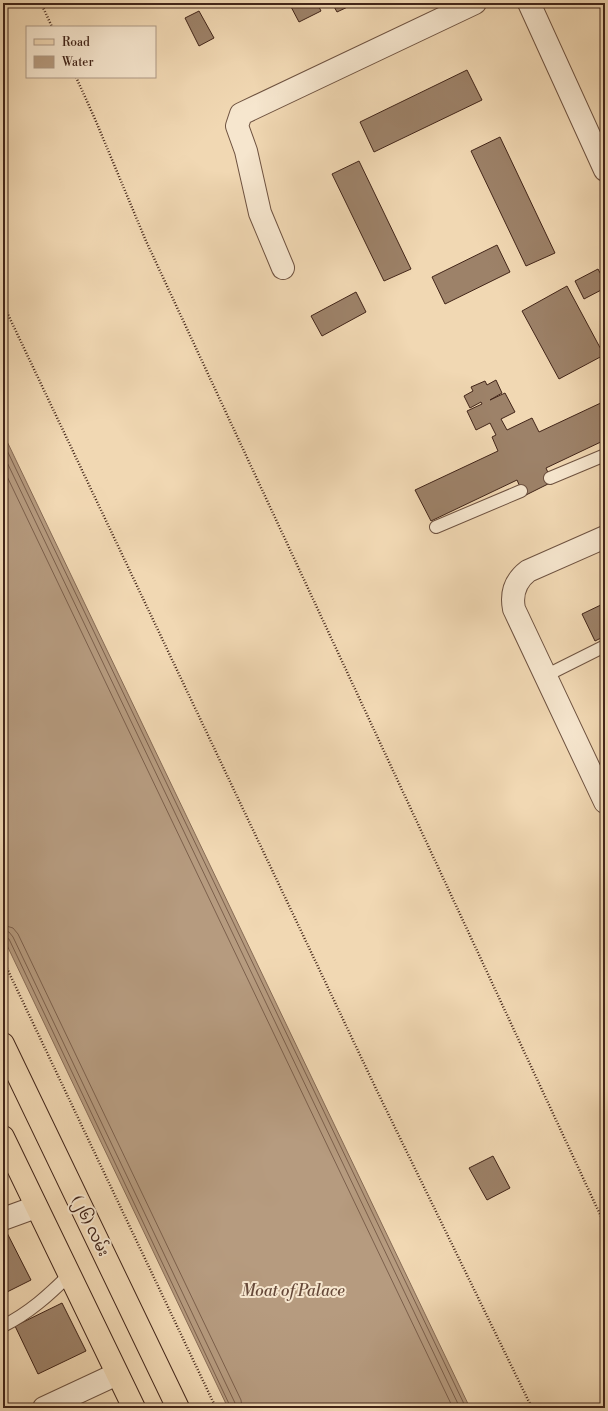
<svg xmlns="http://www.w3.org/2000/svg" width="608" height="1411" font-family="'Libre Bodoni','Noto Sans Myanmar',serif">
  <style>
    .water { fill: #b69b7f; stroke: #886c56 }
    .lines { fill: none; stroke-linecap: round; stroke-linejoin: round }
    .shore { stroke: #7c604c; stroke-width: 1 }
    .building { fill: #9d8269; stroke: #422519 }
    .service-casing { stroke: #6e5240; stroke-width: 14 }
    .minor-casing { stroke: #6e5240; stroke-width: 24 }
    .tertiary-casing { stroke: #6e5240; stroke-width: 24 }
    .primary-casing { stroke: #422519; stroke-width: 24 }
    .path { stroke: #422519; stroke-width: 2.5; stroke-dasharray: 1 2; stroke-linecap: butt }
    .service { stroke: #f6e6ce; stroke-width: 12 }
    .minor { stroke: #f6e6ce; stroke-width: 22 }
    .tertiary { stroke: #f6e6ce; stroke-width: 22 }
    .primary { stroke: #f1d8b3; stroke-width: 22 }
    .labels { text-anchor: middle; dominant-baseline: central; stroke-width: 4; stroke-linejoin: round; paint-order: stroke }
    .street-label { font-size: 15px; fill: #422519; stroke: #f6e6ce }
    .water-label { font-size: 16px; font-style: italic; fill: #654838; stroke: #f6e6ce }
  </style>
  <rect width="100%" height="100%" fill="#f1d8b3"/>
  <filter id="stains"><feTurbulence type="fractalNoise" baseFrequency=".005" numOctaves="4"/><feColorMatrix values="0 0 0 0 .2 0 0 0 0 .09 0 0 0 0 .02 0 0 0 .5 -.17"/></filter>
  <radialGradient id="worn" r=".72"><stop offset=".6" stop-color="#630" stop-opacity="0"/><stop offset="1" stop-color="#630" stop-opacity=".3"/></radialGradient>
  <path class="water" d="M3,433L470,1408H228L3,937Z"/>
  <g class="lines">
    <g class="shore">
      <path d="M3,442L466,1408"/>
      <path d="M3,454L460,1408"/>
      <path d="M3,468L453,1408"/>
      <path d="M3,925L13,928L18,934L241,1400L242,1408"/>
      <path d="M3,931L9,932L13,937L235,1403L236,1408"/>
      <path d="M3,936L9,939L231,1408"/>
    </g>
  </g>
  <g class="building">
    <path d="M289,3H317L321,11L299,22Z"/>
    <path d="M332,3H356L337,12Z"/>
    <path d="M199,11L214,38L199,46L185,18Z"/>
    <path d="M467,70L482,100L374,152L360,122Z"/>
    <path d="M500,137L555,253L526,266L471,151Z"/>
    <path d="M359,161L411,269L384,281L332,174Z"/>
    <path d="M497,245L510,272L445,304L432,277Z"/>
    <path d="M598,269L605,282V288L584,299L575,281Z"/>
    <path d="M567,286L604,355L559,379L522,311Z"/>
    <path d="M356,292L366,312L322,336L311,316Z"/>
    <path d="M496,380L502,393L490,400L505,393L515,412L501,419L507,430L532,418L539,432L605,401V440L546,468L552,482L524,496L517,480L431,521L415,490L498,451L492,437L496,435L490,423L476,430L467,411L482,404L481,402L470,408L464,396L473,391L471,387L485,381L487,385Z"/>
    <path d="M605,603V636L595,641L582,614Z"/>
    <path d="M493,1156L510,1188L487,1200L469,1168Z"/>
    <path d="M3,1225L31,1280L3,1294Z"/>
    <path d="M62,1303L86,1351L38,1374L15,1326Z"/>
  </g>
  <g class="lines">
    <defs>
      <g id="service">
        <path d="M550,478L605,455"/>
        <path d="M436,527L521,491"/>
        <path d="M545,676L605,646"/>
        <path d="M3,1326C29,1313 49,1295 69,1275"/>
      </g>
      <g id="minor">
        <path d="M529,3L605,170"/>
        <path d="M283,268L260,213L246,151L237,126L241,114L475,3"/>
        <path d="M605,537L528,571C515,581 511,594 514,609L605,802"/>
        <path d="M3,1219L36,1207"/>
      </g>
      <path id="tertiary" d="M44,1408L117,1374"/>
      <g id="primary">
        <path d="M3,1044L178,1408"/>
        <path d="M3,1137L134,1408"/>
      </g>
    </defs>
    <use href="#service" class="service-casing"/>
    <use href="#minor" class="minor-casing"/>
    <use href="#tertiary" class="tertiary-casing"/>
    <use href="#primary" class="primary-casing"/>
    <g class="path">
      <path d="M41,3L52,27"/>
      <path d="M76,77L95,119L146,241L605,1225"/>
      <path d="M3,304L379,1095L532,1408"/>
      <path d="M3,960L216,1408"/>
    </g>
    <use href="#service" class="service"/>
    <use href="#minor" class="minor"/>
    <use href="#tertiary" class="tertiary"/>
    <use href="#primary" class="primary"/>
  </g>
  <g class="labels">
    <g class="street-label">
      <text transform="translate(90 1226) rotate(64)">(၂၆) လမ်း</text>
    </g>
    <g class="water-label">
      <text x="293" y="1291">Moat of Palace</text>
    </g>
  </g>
  <rect width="608" height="1411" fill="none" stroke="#f1d8b3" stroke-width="16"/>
  <rect x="4" y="4" width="600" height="1403" fill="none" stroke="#422519" stroke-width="2"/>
  <rect x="8" y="8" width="592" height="1395" fill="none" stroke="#422519"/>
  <rect x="26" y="26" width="130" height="52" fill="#f6e6ce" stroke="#ae9986"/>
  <rect x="34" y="39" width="20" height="6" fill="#f1d8b3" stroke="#ae9986"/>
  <text x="62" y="46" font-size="12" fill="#422519">Road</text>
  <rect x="34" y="56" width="20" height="12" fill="#b69b7f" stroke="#ae9986"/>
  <text x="62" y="66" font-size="12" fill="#422519">Water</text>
  <rect width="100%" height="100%" filter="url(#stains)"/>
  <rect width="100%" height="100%" fill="url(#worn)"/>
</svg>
